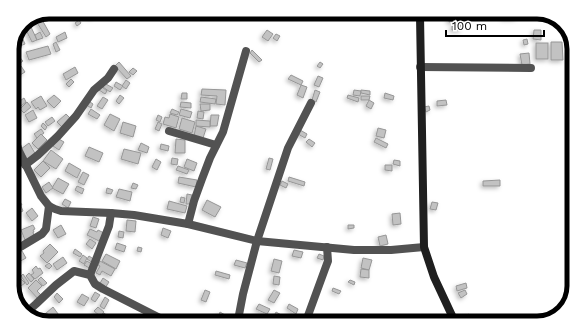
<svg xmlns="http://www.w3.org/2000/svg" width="586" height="335" font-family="'Work Sans',sans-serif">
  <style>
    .building { fill: #c2c2c2; stroke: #969696; filter: url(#shadow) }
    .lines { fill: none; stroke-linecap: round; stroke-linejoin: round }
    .street { stroke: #525252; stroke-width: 8 }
    .secondary { stroke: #1f1f1f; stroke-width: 8 }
    .rim { fill: none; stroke: #000; stroke-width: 5 }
  </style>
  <defs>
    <filter id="shadow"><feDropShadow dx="-2" dy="2" stdDeviation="2" flood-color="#0004"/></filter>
  </defs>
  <rect width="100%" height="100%" fill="#fff"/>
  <g class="building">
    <path d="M74,12H80L82,14L78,17Z"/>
    <path d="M86,12H99L90,18Z"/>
    <path d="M459,16V21L449,22V17Z"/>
    <rect x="503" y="16" width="13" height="2"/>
    <path d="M41,18L50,34L46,37L36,21Z"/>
    <path d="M79,20L81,23L77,26L75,23Z"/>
    <path d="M461,25V30H452V26Z"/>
    <path d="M31,27L37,40L32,42L26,30Z"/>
    <path d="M267,30L273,34L268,41L262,37Z"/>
    <path d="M534,30H541V40L533,39Z"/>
    <path d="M40,32L43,38L37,40L35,35Z"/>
    <path d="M65,32L67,38L58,42L56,37Z"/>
    <path d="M276,34L280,36L277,41L273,38Z"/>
    <path d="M21,35L25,44L15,48L14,43L16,37Z"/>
    <path d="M527,39L528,44L524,45L523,40Z"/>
    <path d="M56,42L60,50L56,52L53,44Z"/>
    <path d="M551,42H562L563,60H551Z"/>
    <rect x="536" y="43" width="12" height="16"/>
    <path d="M48,46L51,54L29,60L26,52Z"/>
    <path d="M252,50L262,60L259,62L250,53Z"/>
    <path d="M15,52L23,61L19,64L12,56V55Z"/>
    <path d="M529,53L530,64L522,65L520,54Z"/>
    <path d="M119,62L131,76L127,79L115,66Z"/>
    <path d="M320,62L323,64L320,68L317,66Z"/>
    <path d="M21,66L25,72L20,75L16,69Z"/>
    <path d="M75,67L78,73L66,80L63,74Z"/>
    <path d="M133,68L137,71L133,75L129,72Z"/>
    <path d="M291,75L303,81L301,85L288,79Z"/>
    <path d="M318,76L323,78L319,87L314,85Z"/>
    <path d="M71,79L74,82L69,87L66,84Z"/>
    <path d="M126,80L130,83L126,89L122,86Z"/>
    <path d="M116,82L123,86L120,90L114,86Z"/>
    <path d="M106,84L113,88L110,92L103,87Z"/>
    <path d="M301,85L307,87L303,98L297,95Z"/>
    <path d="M102,87L107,91L105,94L99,90Z"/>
    <path d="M202,89L226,90L225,105L216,104L217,96L201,95Z"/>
    <path d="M315,90L320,92L316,102L312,100Z"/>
    <path d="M354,90L361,91L360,96L353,95Z"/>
    <path d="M361,90L370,91V95L361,93Z"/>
    <path d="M182,93H187V99H181Z"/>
    <path d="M385,93L394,96L393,100L384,98Z"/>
    <path d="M54,95L61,101L54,108L47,101Z"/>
    <path d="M120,95L124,98L119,104L116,101Z"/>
    <path d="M348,95L359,98L358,102L347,98Z"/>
    <path d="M41,96L47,106L40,110L38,107L36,109L31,102Z"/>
    <path d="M361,96H370L369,100H361Z"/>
    <path d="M103,97L108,100L102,109L97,106Z"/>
    <path d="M201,97L216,99L215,104L200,102Z"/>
    <path d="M24,98L26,102L17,109L14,105Z"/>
    <path d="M87,100L93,104L91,108L85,104Z"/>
    <path d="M369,100L374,103L371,109L366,106Z"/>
    <path d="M446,100L447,105L437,106V101Z"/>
    <path d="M27,102L31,107L24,113L20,109Z"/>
    <path d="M181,102L191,103V108L180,107Z"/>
    <path d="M200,104H210V110L201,111Z"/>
    <path d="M429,106L430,110L426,112L424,107Z"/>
    <path d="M91,109L100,115L97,119L88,114Z"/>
    <path d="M172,109L179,112L177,115L170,113Z"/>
    <path d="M181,109L192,112L190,118L179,115Z"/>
    <path d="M33,110L37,118L29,122L25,115Z"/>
    <path d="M198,111L204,112L203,119L197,118Z"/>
    <path d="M66,114L71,119L62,127L57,122Z"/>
    <path d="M110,114L120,119L114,131L104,125Z"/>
    <path d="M170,114L179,117L176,128L163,124L165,117L169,118Z"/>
    <path d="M158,115L162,117L160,122L156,120Z"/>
    <path d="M211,115H219L217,126H210Z"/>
    <path d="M52,117L55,121L48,126L45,122Z"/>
    <path d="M182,118L195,122L192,133L179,129Z"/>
    <path d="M196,120L210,121V127L196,126Z"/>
    <path d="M123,122L136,126L133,137L120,133Z"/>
    <path d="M158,122L162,124L159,131L155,129Z"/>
    <path d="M43,123L47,127L45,130L41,126Z"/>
    <path d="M196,126L206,129L203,138L194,136Z"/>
    <path d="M378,128L386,130L384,138L376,136Z"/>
    <path d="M41,129L44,133L37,138L34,134Z"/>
    <path d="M300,130L307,134L305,138L298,134Z"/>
    <path d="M41,134L47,140L38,149L32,143Z"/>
    <path d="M57,138L64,142L59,150L53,146Z"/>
    <path d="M376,138L388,144L386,148L374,142Z"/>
    <path d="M176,139L185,140V153H175Z"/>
    <path d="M309,139L315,143L312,147L306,142Z"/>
    <path d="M29,143L36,155L28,160L21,149Z"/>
    <path d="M141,143L149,147L147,153L138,150Z"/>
    <path d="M161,144L169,146L168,151L160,149Z"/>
    <path d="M89,147L103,153L99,162L85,156Z"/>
    <path d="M124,149L141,153L138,164L121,159Z"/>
    <path d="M51,150L63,159L56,169L43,161Z"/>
    <path d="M172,158L178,159L177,165L171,164Z"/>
    <path d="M269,158L273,159L270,170L266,169Z"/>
    <path d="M156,159L161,162L157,170L152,167Z"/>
    <path d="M187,159L197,163L194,171L184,167Z"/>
    <path d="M394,160L400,161V166L393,164Z"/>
    <path d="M43,161L50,168L41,177L34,170Z"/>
    <path d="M69,163L81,170L77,178L65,171Z"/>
    <path d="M385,165H392V171L385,170Z"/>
    <path d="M178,166L189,170L187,174L176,170Z"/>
    <path d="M83,172L89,175L84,185L78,182Z"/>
    <path d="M14,174L18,181L12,184V175Z"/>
    <path d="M179,177L197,180L196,187L178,183Z"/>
    <path d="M289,177L305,182L304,186L288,181Z"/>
    <path d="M58,178L69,184L63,194L52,188Z"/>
    <path d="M500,180V186H483V181Z"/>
    <path d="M18,181L21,184L15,188L12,185Z"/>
    <path d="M282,181L288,184L286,188L280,185Z"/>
    <path d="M49,182L53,188L46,193L42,187Z"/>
    <path d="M133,183L138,185L136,189L131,188Z"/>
    <path d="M77,186L84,189L82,194L75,190Z"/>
    <path d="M107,188L113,190L111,194L106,193Z"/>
    <path d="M119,189L132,192L130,201L116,197Z"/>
    <path d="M187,194L192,195L190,204H186Z"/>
    <path d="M181,197L185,198L184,203L180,202Z"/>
    <path d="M18,198L22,205L18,207L14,201Z"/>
    <path d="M65,199L71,202L68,208L62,204Z"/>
    <path d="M12,200L16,205L12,207Z"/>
    <path d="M207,200L221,207L215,217L202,210Z"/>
    <path d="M169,201L187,206L185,213L167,209Z"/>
    <path d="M432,202L438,203L436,210L430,209Z"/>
    <path d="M21,206L23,211L13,216L12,211Z"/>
    <path d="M32,208L38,216L32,221L26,213Z"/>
    <path d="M400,213L401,224L393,225L392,214Z"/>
    <path d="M93,217L99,219L96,228L90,226Z"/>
    <path d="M127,220L136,221L135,232L126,231Z"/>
    <path d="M33,225L35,229L33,230L34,232H33L34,237L25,240L21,230Z"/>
    <path d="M61,225L66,234L58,238L53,230Z"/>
    <path d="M348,225H354V228L348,229Z"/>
    <path d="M163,228L171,231L168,238L161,235Z"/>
    <path d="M90,229L97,232L98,230L104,233L99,241L87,235Z"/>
    <path d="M119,231L124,232L123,238L118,237Z"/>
    <path d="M386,235L388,244L380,246L378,237Z"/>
    <path d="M14,238L19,245L15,248L12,244V239Z"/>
    <path d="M90,239L96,243L92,249L86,244Z"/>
    <path d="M117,243L126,246L124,252L115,249Z"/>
    <path d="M50,244L58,252L47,263L40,256L44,253L43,251Z"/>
    <path d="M138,247L142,248L141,252L137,251Z"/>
    <path d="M75,249L82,254L80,257L73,253Z"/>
    <path d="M294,250L303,252L301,258L292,256Z"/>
    <path d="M22,251L26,258L17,263L13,256Z"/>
    <path d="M106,254L120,261L116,269L102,261Z"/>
    <path d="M319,254L324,256L323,260L317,258Z"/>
    <path d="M83,255L87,258L84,264L79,261Z"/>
    <path d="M89,256L95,260L93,263L87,259Z"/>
    <path d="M63,257L67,263L57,270L53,264Z"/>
    <path d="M363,258L372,260L369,270L361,268Z"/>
    <path d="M274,259L282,261L279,273L271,271Z"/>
    <path d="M236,260L247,263L245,268L234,265Z"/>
    <path d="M87,261L93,265L91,269L84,265Z"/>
    <path d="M100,261L115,269L111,276L102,271L100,275L96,273L100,266L98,265Z"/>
    <path d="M49,263L52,266L49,269L45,266Z"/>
    <path d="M36,266L38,269L40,268L43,273L35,279L31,275L34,273L32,270Z"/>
    <path d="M361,269L369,270V278L360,277Z"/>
    <path d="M216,271L230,275L229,279L215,275Z"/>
    <path d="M29,273L34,279L31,282L26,276Z"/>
    <path d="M23,274L29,283L27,285L21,276Z"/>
    <path d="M17,275L25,283L21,286L14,279Z"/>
    <path d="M274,276L280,277L279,285L273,284Z"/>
    <path d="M41,277L47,283L43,286L38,280Z"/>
    <path d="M103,278L109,282L105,288L99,285Z"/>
    <path d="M36,280L42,286L37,291L43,297L39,300L28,288Z"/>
    <path d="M350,280L355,282L354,285L348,282Z"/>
    <path d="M466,283L467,288L457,291L456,286Z"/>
    <path d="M17,284L19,289L14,292L12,289V286Z"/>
    <path d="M333,288L341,291L339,294L332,291Z"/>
    <path d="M205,290L210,292L206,302L201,300Z"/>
    <path d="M274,290L280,293L274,303L268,300Z"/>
    <path d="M465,290L467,294L461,298L458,293Z"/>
    <path d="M95,292L100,295L95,302L91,299Z"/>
    <path d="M57,293L63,299L59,303L54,297Z"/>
    <path d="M82,294L89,298L84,306L77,302Z"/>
    <path d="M105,297L109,300L104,309L100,306Z"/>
    <path d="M259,304L270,309L267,314L256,309Z"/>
    <path d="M289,304L298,309L296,314L287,308Z"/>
    <path d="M53,307L61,318H48L45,314Z"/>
    <path d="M98,307L104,312L100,316L94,311Z"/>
    <path d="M220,312L225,315L223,319L218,317Z"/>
    <path d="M276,312L283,316L280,321L272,320Z"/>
    <path d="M104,313L110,318V319H103L101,317Z"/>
    <path d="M93,314L99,318L98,319H91L90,317Z"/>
    <path d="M469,314L472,321L469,322H461L459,320Z"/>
  </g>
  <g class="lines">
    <g class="street">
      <path d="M420,67L531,68"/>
      <path d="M12,130L19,151L41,196L49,206L55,209L61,211L111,213L134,215L188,224L257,241L354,250H391L424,247"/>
      <path d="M169,131L216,145"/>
      <path d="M25,165L38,155L58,136L76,116L94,90L108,78L114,69"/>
      <path d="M188,224L194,201L202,179L210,158L223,132L246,51"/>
      <path d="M12,252L42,234L46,229L49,206"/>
      <path d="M90,275L109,226L111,213"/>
      <path d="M27,312L36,304L56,285L74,271L90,275L95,284L103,289L162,319"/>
      <path d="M238,320L243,294L257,241L288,148L311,103"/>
      <path d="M306,321L325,269L328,261L327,247"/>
    </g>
    <path class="secondary" d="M420,16L424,247L434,277L455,322"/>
  </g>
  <path d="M0 0H586V335H0ZM49 19H537A30 30 0 0 1 567 49V286A30 30 0 0 1 537 316H49A30 30 0 0 1 19 286V49A30 30 0 0 1 49 19Z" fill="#fff" fill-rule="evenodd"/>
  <path class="rim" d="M49 19H537A30 30 0 0 1 567 49V286A30 30 0 0 1 537 316H49A30 30 0 0 1 19 286V49A30 30 0 0 1 49 19Z"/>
  <path d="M446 30v6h98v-6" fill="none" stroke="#000000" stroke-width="2"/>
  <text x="452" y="30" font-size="12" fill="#000000" stroke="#ffffff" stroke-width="3" paint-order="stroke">100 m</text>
</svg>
